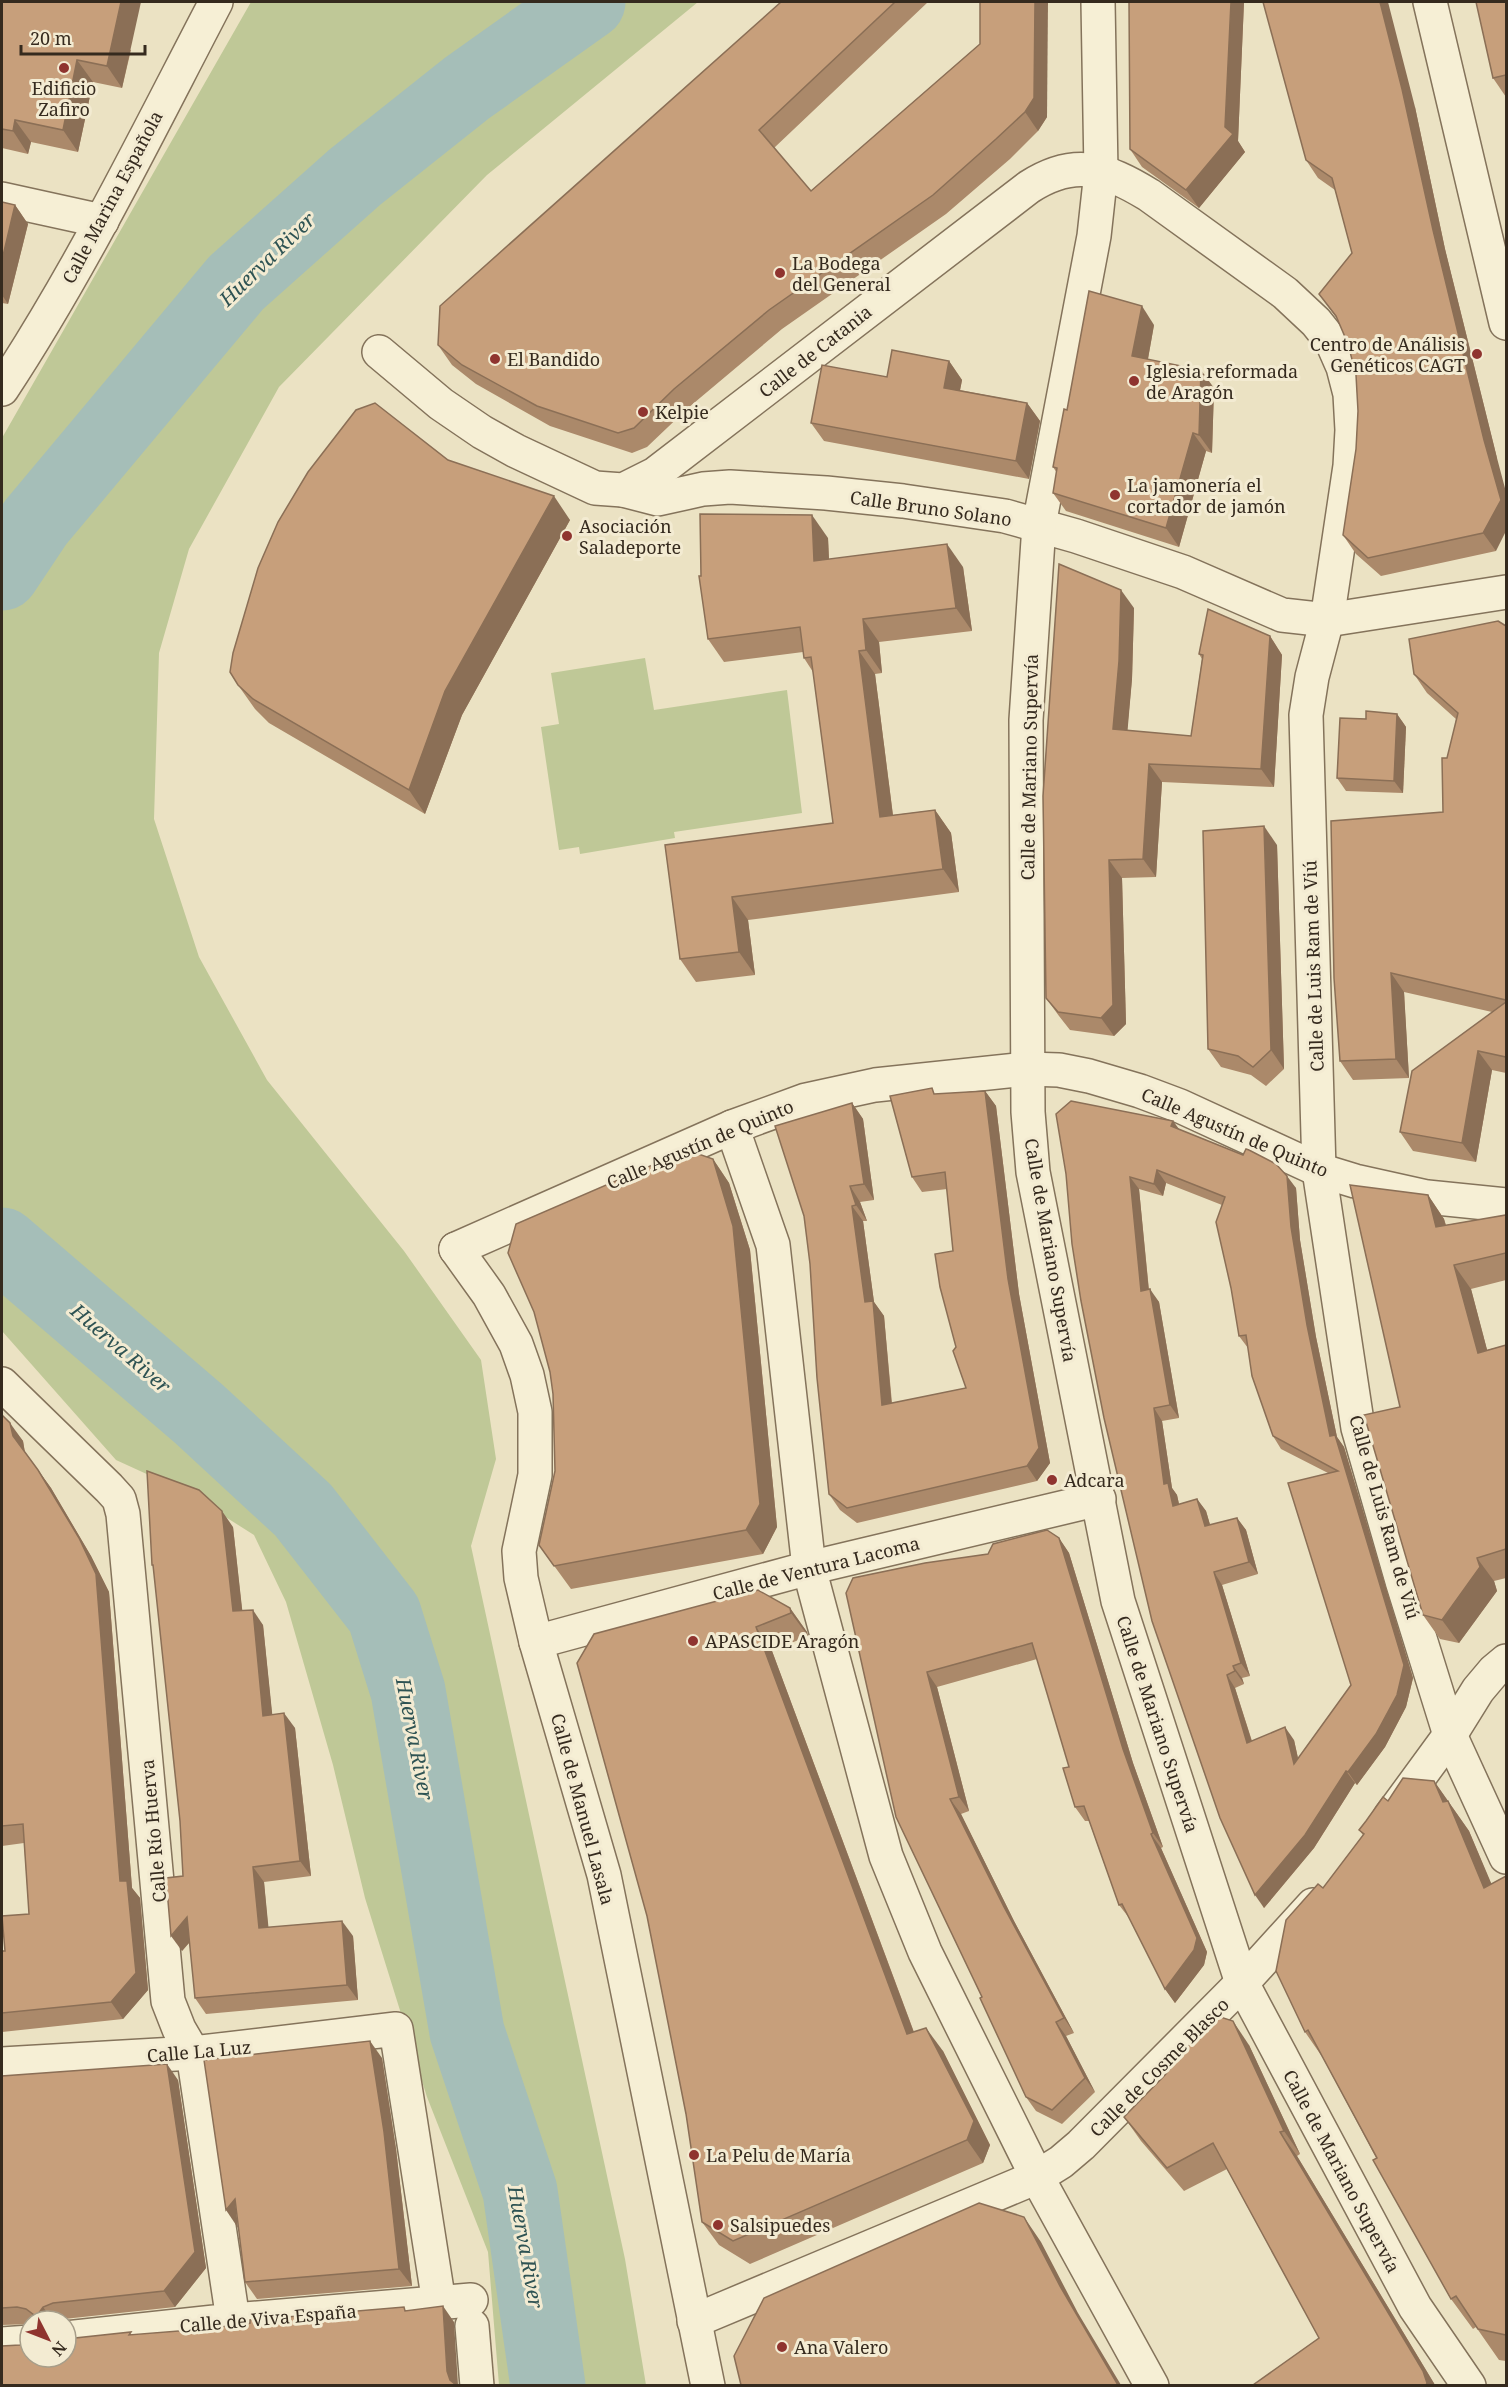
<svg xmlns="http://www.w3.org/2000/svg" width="1508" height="2387" font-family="'Noto Serif',serif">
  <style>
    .green { fill: #bfc897 }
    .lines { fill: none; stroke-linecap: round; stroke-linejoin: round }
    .river { stroke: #a5beb8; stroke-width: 75 }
    .pedestrian-casing { stroke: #84735b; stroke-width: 36 }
    .minor-casing { stroke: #84735b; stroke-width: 36 }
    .tertiary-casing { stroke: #84735b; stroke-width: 36 }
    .pedestrian { stroke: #f6efd5; stroke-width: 33 }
    .minor { stroke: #f6efd5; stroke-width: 33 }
    .tertiary { stroke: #f6efd5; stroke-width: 33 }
    .wall { fill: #ab896a; fill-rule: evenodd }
    .shaded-wall { fill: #8b6f56 }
    .building { fill: #c79f7b; stroke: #8b6f56; stroke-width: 1.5; fill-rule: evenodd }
    .poi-dot { fill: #8f342f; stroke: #f3ebd2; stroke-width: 2 }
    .labels { text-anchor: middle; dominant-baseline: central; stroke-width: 6; stroke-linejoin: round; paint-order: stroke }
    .poi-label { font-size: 18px; fill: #352a1e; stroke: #f3ebd2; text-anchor: start }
    .street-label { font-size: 18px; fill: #352a1e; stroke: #f3ebd2 }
    .water-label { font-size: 20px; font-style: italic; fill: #2e5353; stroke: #f3ebd2 }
  </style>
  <rect width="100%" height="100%" fill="#ebe2c3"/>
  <g class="green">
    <path d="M251,2H698L487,175L279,387L189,549L159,653L154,819L199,957L267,1080L404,1251L481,1360L496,1459L471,1546L625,2259L646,2385H499L488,2252L427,2097L365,1898L333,1765L286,1602L254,1535L186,1492L116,1460L2,1331V438Z"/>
    <path d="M645,658L654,710L787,690L802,813L674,832L675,838L580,854L579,847L559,850L541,727L559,724L551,673Z"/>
  </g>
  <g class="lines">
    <g class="river">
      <path d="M2,573L36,522L236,283L355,177L467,88L588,2"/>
      <path d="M2,1245L199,1414L303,1510L384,1614L408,1691L467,2032L520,2191L548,2386"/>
    </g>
    <defs>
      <g id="pedestrian">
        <path d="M2,199L102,221"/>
        <path d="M623,490L658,499L703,489L730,487L826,493L903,501L1005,516L1076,536L1183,572L1282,615L1327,620"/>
        <path d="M193,2053L396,2029L439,2303"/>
        <path d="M233,2320L471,2300"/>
        <path d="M472,2326L477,2386"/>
      </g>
      <g id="minor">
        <path d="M1098,2L1101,172L1094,236L1039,525L1026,720L1028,1112L1033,1172L1118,1601L1242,1983L1415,2307L1469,2386"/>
        <path d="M1430,2L1506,323"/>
        <path d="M379,352L441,404L482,432L516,451L595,488L623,490L655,474L1029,187C1074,158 1105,168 1149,195L1285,293L1316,322L1332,342L1343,367L1350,394L1352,430L1350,466L1327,620L1312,677L1306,715L1319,1170L1358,1428L1402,1581L1450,1735L1506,1857"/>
        <path d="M2,389C83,266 148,132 216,2"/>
        <path d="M1327,620L1506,592"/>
        <path d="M732,1127L773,1245L809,1568L886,1856L925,1952L1037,2177L1152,2386"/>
        <path d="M456,1249L732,1127L806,1100L875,1085L1027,1069L1059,1070L1089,1076L1140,1091L1180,1106L1319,1170L1355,1181L1427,1197L1506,1205"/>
        <path d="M2,1384L109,1488L119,1499L123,1514L168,2001L179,2029L193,2053L233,2320L66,2338"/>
        <path d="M536,1642L809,1568L1099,1499"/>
        <path d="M1390,1817L1450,1735L1478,1690L1494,1671L1506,1661"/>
        <path d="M2,2064L193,2053"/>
        <path d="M694,2321L1037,2177L1061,2162L1081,2145L1242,1983L1313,1905"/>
        <path d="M2,2344L30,2342"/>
      </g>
      <path id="tertiary" d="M456,1249L489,1295L516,1344L527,1375L535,1412V1475L519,1551L521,1578L536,1642L604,1875L708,2386"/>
    </defs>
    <use href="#pedestrian" class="pedestrian-casing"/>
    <use href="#minor" class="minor-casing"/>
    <use href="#tertiary" class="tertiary-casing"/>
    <use href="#pedestrian" class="pedestrian"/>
    <use href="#minor" class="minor"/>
    <use href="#tertiary" class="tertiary"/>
  </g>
  <g class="wall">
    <path d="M2,2L131,50L122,88L93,82L78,152L31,142L28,154L2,148Z"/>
    <path d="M781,2H928L774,148L811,191L980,44L1047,117L1038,131L1010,159L946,214L782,329L688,408L647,447L632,453L550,426L476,384L452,365L438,345Z"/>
    <path d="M1244,2L1238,141L1245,152L1199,208L1142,167L1130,149Z"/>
    <path d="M1506,2V97L1493,78Z"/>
    <path d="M1415,107L1445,249L1497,458L1496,551L1381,576L1356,554L1343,535L1356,449L1358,411L1356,375L1348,344L1338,320L1319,294L1352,253L1335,190L1318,178L1306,160Z"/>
    <path d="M2,202L15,205L28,224L8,304L2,303Z"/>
    <path d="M1154,325L1148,359L1214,388L1212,453L1206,451L1179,547L1066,511L1053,493L1057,473L1053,467L1067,410Z"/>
    <path d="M949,361L962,380L960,390L1027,403L1040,421L1029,479L824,441L811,423L887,377Z"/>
    <path d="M448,460L570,520L462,715L425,814L269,723L255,709L238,685Z"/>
    <path d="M828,538L829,559L963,567L972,631L879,642L882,673L875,674L893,815L935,810L951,833L959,892L748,920L755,975L696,982L680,959L665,845L833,823L813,672L804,658L803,652L724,662L708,639Z"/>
    <path d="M1134,608L1132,679L1127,731L1191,736L1202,659L1199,654L1270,636L1282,655L1274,787L1162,782L1156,877L1122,878L1126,1024L1114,1036L1070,1030L1059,1016L1046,998Z"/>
    <path d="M1506,626V1073L1492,1070L1476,1162L1413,1151L1400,1132L1492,1012L1404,992L1409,1078L1353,1080L1340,1061L1443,812L1456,719L1427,693L1414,674Z"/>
    <path d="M1397,714L1406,727L1403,793L1346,791L1337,778L1366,719Z"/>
    <path d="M1277,845L1284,1069L1266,1086L1251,1075L1221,1067L1208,1049Z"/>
    <path d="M985,1091L996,1106L1019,1294L1050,1463L1037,1481L857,1523L840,1510L829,1494L852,1103L863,1119L874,1200L860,1202L867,1221H863L874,1302L884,1316L892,1403L966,1388L956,1347L953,1251L947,1189L922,1192L912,1177L936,1094Z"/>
    <path d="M1173,1121L1178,1129L1296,1188L1300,1240L1316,1337L1337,1437L1344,1447L1413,1678L1406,1707L1385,1747L1357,1785L1355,1783L1314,1848L1264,1908L1072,1244ZM1166,1183L1222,1205L1239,1336L1248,1348L1273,1436L1281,1449L1328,1473L1351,1685L1298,1758L1294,1740L1252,1741L1235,1688L1244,1684L1242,1678L1250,1676L1222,1585L1258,1574L1246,1530L1237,1518L1210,1525L1206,1511L1197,1499L1179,1504L1177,1495L1172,1488L1162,1421L1179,1418L1159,1302L1149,1290L1139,1189L1163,1196Z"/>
    <path d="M713,1159L729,1183L750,1250L777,1527L763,1554L571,1589L539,1545L555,1471L553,1394L550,1372Z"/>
    <path d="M1428,1195L1444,1219L1446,1225L1506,1215V1280L1471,1289L1487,1350L1506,1345V1578L1494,1581L1497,1591L1459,1643L1440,1639L1423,1615L1400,1407Z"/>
    <path d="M2,1415L23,1441L25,1452L51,1488L91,1556L109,1592L132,1888L140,1898L148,1990L123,2019L2,2032V1951H5L29,1914L24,1843L2,1846Z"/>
    <path d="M233,1527L242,1610L263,1625L272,1715L295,1728L311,1876L264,1882L268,1927L353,1936L358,2000L206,2014L195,1998L190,1942L182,1951L183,1876L180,1821L154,1568L152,1565Z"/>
    <path d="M1059,1538L1069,1553L1133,1763L1163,1847L1161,1848L1207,1952L1204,1965L1175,2003L1165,1989L1130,1919L1119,1905L1089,1821H1085L1075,1807L1069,1767L1037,1659L937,1687L969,1811L961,1814L1014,1921L1074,2033L1066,2036L1095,2092L1062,2124L1036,2111L1026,2097L982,1997L896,1817L925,1563L988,1554Z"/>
    <path d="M790,1608L807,1632L808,1636L772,1651L914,2032L943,2051L990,2145L983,2163L750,2264L719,2245L702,2222L686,2114L647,1916L577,1663Z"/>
    <path d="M1434,1781L1469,1831L1491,1884L1506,1876V2361L1499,2360L1476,2327L1473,2329L1451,2299L1323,2058L1305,2032L1323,1888L1363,1835L1359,1830L1388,1801Z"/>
    <path d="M1249,2045L1300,2154L1297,2156L1435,2385H1253L1319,2338L1227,2169L1184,2191L1141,2141L1124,2117Z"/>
    <path d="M382,2058L396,2149L412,2286L257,2299L245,2282Z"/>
    <path d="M2,2076L178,2080L206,2268L175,2307L64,2319L60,2321H30V2324L2,2325Z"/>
  </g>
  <g class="shaded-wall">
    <path d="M121,2H141L122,88L107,66Z"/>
    <path d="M1035,2H1048L1047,117L1038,131L1025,112Z"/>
    <path d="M1231,2H1244L1238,141L1245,152L1199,208L1186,190L1225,127Z"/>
    <path d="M1380,2H1388L1415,107L1445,249L1497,458L1506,492V531L1496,551L1483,533L1433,230Z"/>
    <path d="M77,60L93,82L78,152L63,130Z"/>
    <path d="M15,120L31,142L28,154L13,131Z"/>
    <path d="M15,205L28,224L8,304L2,295V260Z"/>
    <path d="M1142,306L1154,325L1145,375L1132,356Z"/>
    <path d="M949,361L962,380L957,406L944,388Z"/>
    <path d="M1201,370L1214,388L1212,453L1199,435Z"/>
    <path d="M1027,403L1040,421L1029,479L1016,461Z"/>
    <path d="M1193,433L1206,451L1179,547L1166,528Z"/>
    <path d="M554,496L570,520L462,715L425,814L409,790L445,691Z"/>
    <path d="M812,515L828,538L830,584L814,561Z"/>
    <path d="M947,544L963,567L972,631L956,608Z"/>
    <path d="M1121,590L1134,608L1132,679L1126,748L1113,729Z"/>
    <path d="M863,619L879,642L882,673L866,650Z"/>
    <path d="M1270,636L1282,655L1274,787L1261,769Z"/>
    <path d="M859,651L875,674L896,840L880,817Z"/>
    <path d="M1397,714L1406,727L1403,793L1394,781Z"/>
    <path d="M1149,764L1162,782L1156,877L1143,859Z"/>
    <path d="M935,810L951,833L959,892L943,869Z"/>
    <path d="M1264,826L1277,845L1284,1069L1271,1050Z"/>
    <path d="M1109,860L1122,878L1126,1024L1114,1036L1101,1018Z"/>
    <path d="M732,897L748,920L755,975L739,952Z"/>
    <path d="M1391,973L1404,992L1409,1078L1396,1059Z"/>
    <path d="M1478,1051L1492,1070L1476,1162L1462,1143Z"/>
    <path d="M985,1091L996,1106L1019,1294L1050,1463L1037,1481L1027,1466L1008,1279Z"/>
    <path d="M852,1103L863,1119L874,1200L864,1184Z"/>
    <path d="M1173,1121L1182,1133L1171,1126Z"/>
    <path d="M713,1159L729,1183L750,1250L777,1527L763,1554L746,1530Z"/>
    <path d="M1157,1170L1166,1183L1163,1196L1154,1184Z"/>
    <path d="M1287,1176L1296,1188L1300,1240L1316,1337L1337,1437L1344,1447L1413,1678L1406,1707L1385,1747L1357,1785L1348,1772L1397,1695L1330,1436L1307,1325L1291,1227Z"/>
    <path d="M1130,1177L1139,1189L1150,1303L1141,1291Z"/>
    <path d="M850,1186L860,1202L867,1221L856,1205Z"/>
    <path d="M1428,1195L1444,1219L1452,1250L1436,1227Z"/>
    <path d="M852,1206L863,1221L874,1302L884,1316L893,1420L882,1405L865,1302Z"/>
    <path d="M1454,1265L1471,1289L1494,1376L1478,1353Z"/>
    <path d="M1150,1289L1159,1302L1179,1418L1170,1405Z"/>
    <path d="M1154,1408L1162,1421L1172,1488L1177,1495L1182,1518L1173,1506L1164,1484Z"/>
    <path d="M10,1423L23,1441L25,1454L13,1436Z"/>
    <path d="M38,1470L51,1488L91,1556L109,1592L132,1888L140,1898L148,1990L123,2019L111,2002L120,1881Z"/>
    <path d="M1197,1499L1206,1511L1214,1538L1205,1526Z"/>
    <path d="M222,1511L233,1527L244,1626L233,1611Z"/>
    <path d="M1237,1518L1246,1530L1258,1574L1249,1562Z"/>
    <path d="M1059,1538L1069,1553L1133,1763L1163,1847L1153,1833L1123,1749Z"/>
    <path d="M1477,1558L1494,1581L1497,1591L1459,1643L1442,1620Z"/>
    <path d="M1214,1572L1222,1585L1250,1676L1241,1663Z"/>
    <path d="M790,1608L807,1632L808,1636L791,1613Z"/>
    <path d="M253,1610L263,1625L274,1731L263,1716Z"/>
    <path d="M756,1627L772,1651L923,2057L907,2034Z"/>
    <path d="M1233,1666L1242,1678L1244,1684L1235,1671Z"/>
    <path d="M927,1672L937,1687L969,1811L959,1797Z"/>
    <path d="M1227,1675L1235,1688L1256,1755L1247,1743Z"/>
    <path d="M284,1713L295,1728L311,1876L300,1861Z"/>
    <path d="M1285,1727L1294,1740L1302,1777L1294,1764Z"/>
    <path d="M1346,1771L1355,1783L1314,1848L1264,1908L1255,1895Z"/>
    <path d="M1434,1781L1469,1831L1506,1918L1484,1888L1443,1802Z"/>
    <path d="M950,1799L961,1814L1014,1921L1074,2033L1064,2018L1004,1907Z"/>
    <path d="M1151,1834L1161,1848L1207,1952L1204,1965L1175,2003L1165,1989Z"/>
    <path d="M253,1867L264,1882L270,1943L259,1928Z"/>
    <path d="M187,1917L198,1932L182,1951L171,1936Z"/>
    <path d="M342,1921L353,1936L358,2000L347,1985Z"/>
    <path d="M1233,2021L1249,2045L1300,2154L1284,2131Z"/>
    <path d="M1056,2022L1066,2036L1095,2092L1085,2078Z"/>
    <path d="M926,2028L943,2051L990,2145L983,2163L967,2140Z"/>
    <path d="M370,2041L382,2058L396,2149L412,2286L399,2269Z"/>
    <path d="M167,2064L178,2080L206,2268L175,2307L164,2291Z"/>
    <path d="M1280,2132L1297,2156L1435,2385H1426Z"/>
    <path d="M235,2199L238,2228L226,2210Z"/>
    <path d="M1024,2217L1041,2242L1078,2313L1121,2385H1118L1061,2288Z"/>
    <path d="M443,2306L454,2322L458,2385H454L450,2380L447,2371Z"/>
    <path d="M43,2307L53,2321H36L38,2314Z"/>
  </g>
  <g class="building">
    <path d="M2,2H121L107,66L77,60L63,130L15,120L13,131L2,129Z"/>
    <path d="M781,2H895L759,130L811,191L980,44V2H1035L1034,98L1025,112L996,139L933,195L769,310L674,389L634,428L618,433L537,406L462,365L438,345L440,306Z"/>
    <path d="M1129,2H1231L1225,127L1233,134L1186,190L1130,149Z"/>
    <path d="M1263,2H1380L1402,89L1433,230L1484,440L1501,500L1483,533L1368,558L1343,535L1356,449L1358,411L1356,375L1348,344L1336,316L1319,294L1352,253L1332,178L1306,160Z"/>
    <path d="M1476,2H1506V75L1493,78Z"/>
    <path d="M2,202L15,205L2,260Z"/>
    <path d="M1089,291L1142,306L1132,356L1201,370L1199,435L1193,433L1166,528L1053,493L1057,468L1053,467L1064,409L1067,410Z"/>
    <path d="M892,350L949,361L944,388L1027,403L1016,461L811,423L822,365L887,377Z"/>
    <path d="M375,403L448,460L554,496L445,691L409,790L253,699L238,685L230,672L233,653L258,568L278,522L308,472L356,410Z"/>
    <path d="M700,514L812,515L814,561L947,544L956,608L863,619L866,650L859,651L880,817L935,810L943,869L732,897L739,952L680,959L665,845L833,823L811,657L804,658L800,627L708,639L699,576H701Z"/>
    <path d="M1059,564L1121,590L1119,661L1113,729L1191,736L1203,655L1199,654L1208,609L1270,636L1261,769L1149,764L1143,859L1109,860L1113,1005L1101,1018L1058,1012L1046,998L1043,796Z"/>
    <path d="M1498,621L1506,626V1000L1391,973L1396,1059L1340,1061L1334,978L1331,821L1443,812L1442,758H1447L1458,713L1414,674L1409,639Z"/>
    <path d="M1366,711L1397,714L1394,781L1337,778L1340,718L1366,719Z"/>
    <path d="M1264,826L1271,1050L1253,1067L1238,1056L1208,1049L1203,831Z"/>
    <path d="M1506,1002V1057L1478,1051L1462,1143L1400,1132L1412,1071Z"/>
    <path d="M932,1088L934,1094L985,1091L1008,1279L1039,1448L1027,1466L847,1508L829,1494L817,1378L810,1264L804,1216L775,1126L852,1103L864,1184L850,1186L856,1205L852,1206L865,1302L873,1301L882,1405L966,1388L953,1351L956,1347L940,1287L935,1254L953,1251L945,1172L912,1177L890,1096Z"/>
    <path d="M1071,1101L1173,1121L1171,1126L1243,1155L1246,1149L1249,1150L1276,1164L1287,1176L1291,1227L1307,1325L1330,1436L1335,1435L1404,1665L1397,1695L1376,1734L1348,1772L1346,1771L1305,1835L1255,1895L1220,1818L1152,1621L1104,1418L1081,1301L1072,1244L1066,1174L1056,1114ZM1157,1170L1225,1197L1216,1222L1231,1288L1239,1336L1246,1335L1252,1376L1273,1436L1338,1471L1288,1483L1351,1685L1294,1764L1285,1727L1247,1743L1227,1675L1235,1671L1233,1666L1241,1663L1214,1572L1249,1562L1237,1518L1205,1526L1197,1499L1173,1506L1168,1483L1164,1484L1154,1408L1170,1405L1150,1289L1141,1291L1130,1177L1154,1184Z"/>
    <path d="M687,1150L713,1159L733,1226L760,1504L746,1530L554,1566L539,1545L555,1471L553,1394L550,1372L534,1312L508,1253L516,1224Z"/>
    <path d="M1350,1185L1428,1195L1436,1227L1506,1215V1253L1454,1265L1478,1353L1506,1345V1549L1477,1558L1480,1567L1442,1620L1423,1615L1364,1415L1400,1407Z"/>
    <path d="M2,1415L10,1423L13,1436L38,1470L79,1538L96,1574L120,1881H127L136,1973L111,2002L2,2013V1951H5L2,1916L29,1914L23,1824L2,1826Z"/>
    <path d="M147,1471L199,1490L222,1511L233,1611L253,1610L263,1716L284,1713L300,1861L253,1867L259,1928L342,1921L347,1985L195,1998L187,1917L171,1936L166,1878L183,1876L180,1821L153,1565H152Z"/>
    <path d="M1047,1530L1059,1538L1123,1749L1153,1833L1151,1834L1197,1938L1194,1950L1165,1989L1122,1904L1119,1905L1084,1806L1075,1807L1063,1768L1069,1767L1032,1643L927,1672L959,1797L950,1799L1004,1907L1064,2018L1056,2022L1085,2078L1052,2110L1026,2097L980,1998L982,1997L896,1817L846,1593L853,1578L925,1563L988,1554L993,1544Z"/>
    <path d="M758,1590L790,1608L791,1613L756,1627L907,2034L926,2028L974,2121L967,2140L733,2241L702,2222L686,2114L647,1916L577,1663L594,1634Z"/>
    <path d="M1403,1778L1434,1781L1443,1802L1448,1801L1484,1888L1506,1876V2335L1478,2329L1456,2296L1451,2299L1373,2160L1377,2158L1308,2030L1305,2032L1276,1971L1286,1920L1318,1884L1323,1888L1364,1834L1359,1830L1366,1821L1383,1797L1388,1801Z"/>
    <path d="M1214,2015L1233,2021L1284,2131L1280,2132L1423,2371L1427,2383L1426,2385H1253L1319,2338L1213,2143L1167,2168L1124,2117L1165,2075Z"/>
    <path d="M370,2041L384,2132L399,2269L245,2282L235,2199L226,2210L204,2060Z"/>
    <path d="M167,2064L195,2252L164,2291L53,2303L43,2307L38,2314L36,2321L34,2315L26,2309L17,2307L2,2308V2076Z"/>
    <path d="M979,2203L1024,2217L1061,2288L1118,2385H741L734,2356L764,2298Z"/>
    <path d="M443,2306L447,2371L450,2380L456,2385H2V2346L20,2345L29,2342L30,2340V2357H66V2339L131,2332L129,2335L204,2329L250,2323V2320L404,2307L405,2311Z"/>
  </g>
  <g class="poi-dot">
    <circle cx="64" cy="68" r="6"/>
    <circle cx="780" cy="273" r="6"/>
    <circle cx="1477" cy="354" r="6"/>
    <circle cx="495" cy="359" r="6"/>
    <circle cx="1134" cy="381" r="6"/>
    <circle cx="643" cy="412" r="6"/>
    <circle cx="1115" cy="495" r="6"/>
    <circle cx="567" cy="536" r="6"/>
    <circle cx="1052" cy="1480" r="6"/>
    <circle cx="693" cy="1641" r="6"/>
    <circle cx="694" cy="2155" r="6"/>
    <circle cx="718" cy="2225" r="6"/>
    <circle cx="782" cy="2347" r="6"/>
  </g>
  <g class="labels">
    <g class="poi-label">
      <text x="64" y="88" text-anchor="middle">Edificio<tspan x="64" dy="21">Zafiro</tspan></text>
      <text x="792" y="263">La Bodega<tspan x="792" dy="21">del General</tspan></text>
      <text x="1465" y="344" text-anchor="end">Centro de Análisis<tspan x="1465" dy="21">Genéticos CAGT</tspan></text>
      <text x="507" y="359">El Bandido</text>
      <text x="1146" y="371">Iglesia reformada<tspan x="1146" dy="21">de Aragón</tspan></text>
      <text x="655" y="412">Kelpie</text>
      <text x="1127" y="485">La jamonería el<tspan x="1127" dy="21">cortador de jamón</tspan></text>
      <text x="579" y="526">Asociación<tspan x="579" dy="21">Saladeporte</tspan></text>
      <text x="1064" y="1480">Adcara</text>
      <text x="705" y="1641">APASCIDE Aragón</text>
      <text x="706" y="2155">La Pelu de María</text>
      <text x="730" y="2225">Salsipuedes</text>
      <text x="794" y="2347">Ana Valero</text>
    </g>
    <g class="street-label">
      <text transform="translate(112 197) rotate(-62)">Calle Marina Española</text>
      <text transform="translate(815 351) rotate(-38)">Calle de Catania</text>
      <text transform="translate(931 508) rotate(8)">Calle Bruno Solano</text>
      <text transform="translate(1029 767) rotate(-89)">Calle de Mariano Supervía</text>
      <text transform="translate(1313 966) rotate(-92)">Calle de Luis Ram de Viú</text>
      <text transform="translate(1235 1132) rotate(23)">Calle Agustín de Quinto</text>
      <text transform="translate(700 1144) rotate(-23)">Calle Agustín de Quinto</text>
      <text transform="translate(1051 1250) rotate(80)">Calle de Mariano Supervía</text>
      <text transform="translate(1385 1517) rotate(74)">Calle de Luis Ram de Viú</text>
      <text transform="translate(816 1568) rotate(-14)">Calle de Ventura Lacoma</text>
      <text transform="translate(1158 1724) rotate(72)">Calle de Mariano Supervía</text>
      <text transform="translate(583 1809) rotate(75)">Calle de Manuel Lasala</text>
      <text transform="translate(153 1831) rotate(-95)">Calle Río Huerva</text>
      <text transform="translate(199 2051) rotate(-5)">Calle La Luz</text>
      <text transform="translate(1159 2067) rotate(-45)">Calle de Cosme Blasco</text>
      <text transform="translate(1342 2171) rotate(62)">Calle de Mariano Supervía</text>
      <text transform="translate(268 2318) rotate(-5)">Calle de Viva España</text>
    </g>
    <g class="water-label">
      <text transform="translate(267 259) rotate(-44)">Huerva River</text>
      <text transform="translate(121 1348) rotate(41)">Huerva River</text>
      <text transform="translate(415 1739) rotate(79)">Huerva River</text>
      <text transform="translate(526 2247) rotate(80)">Huerva River</text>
    </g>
  </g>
  <rect width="1508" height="2387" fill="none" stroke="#352a1e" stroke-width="6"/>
  <g transform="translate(48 2339) rotate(132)"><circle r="28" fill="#f3ebd2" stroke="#a79e8a" stroke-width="1.5"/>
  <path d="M0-4.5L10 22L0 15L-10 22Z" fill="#8f342f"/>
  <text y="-9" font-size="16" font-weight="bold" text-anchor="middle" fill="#352a1e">N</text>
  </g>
  <path d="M21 45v9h124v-9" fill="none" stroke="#352a1e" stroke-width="3"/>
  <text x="30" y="45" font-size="18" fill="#352a1e" stroke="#f3ebd2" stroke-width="4.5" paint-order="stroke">20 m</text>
</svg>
